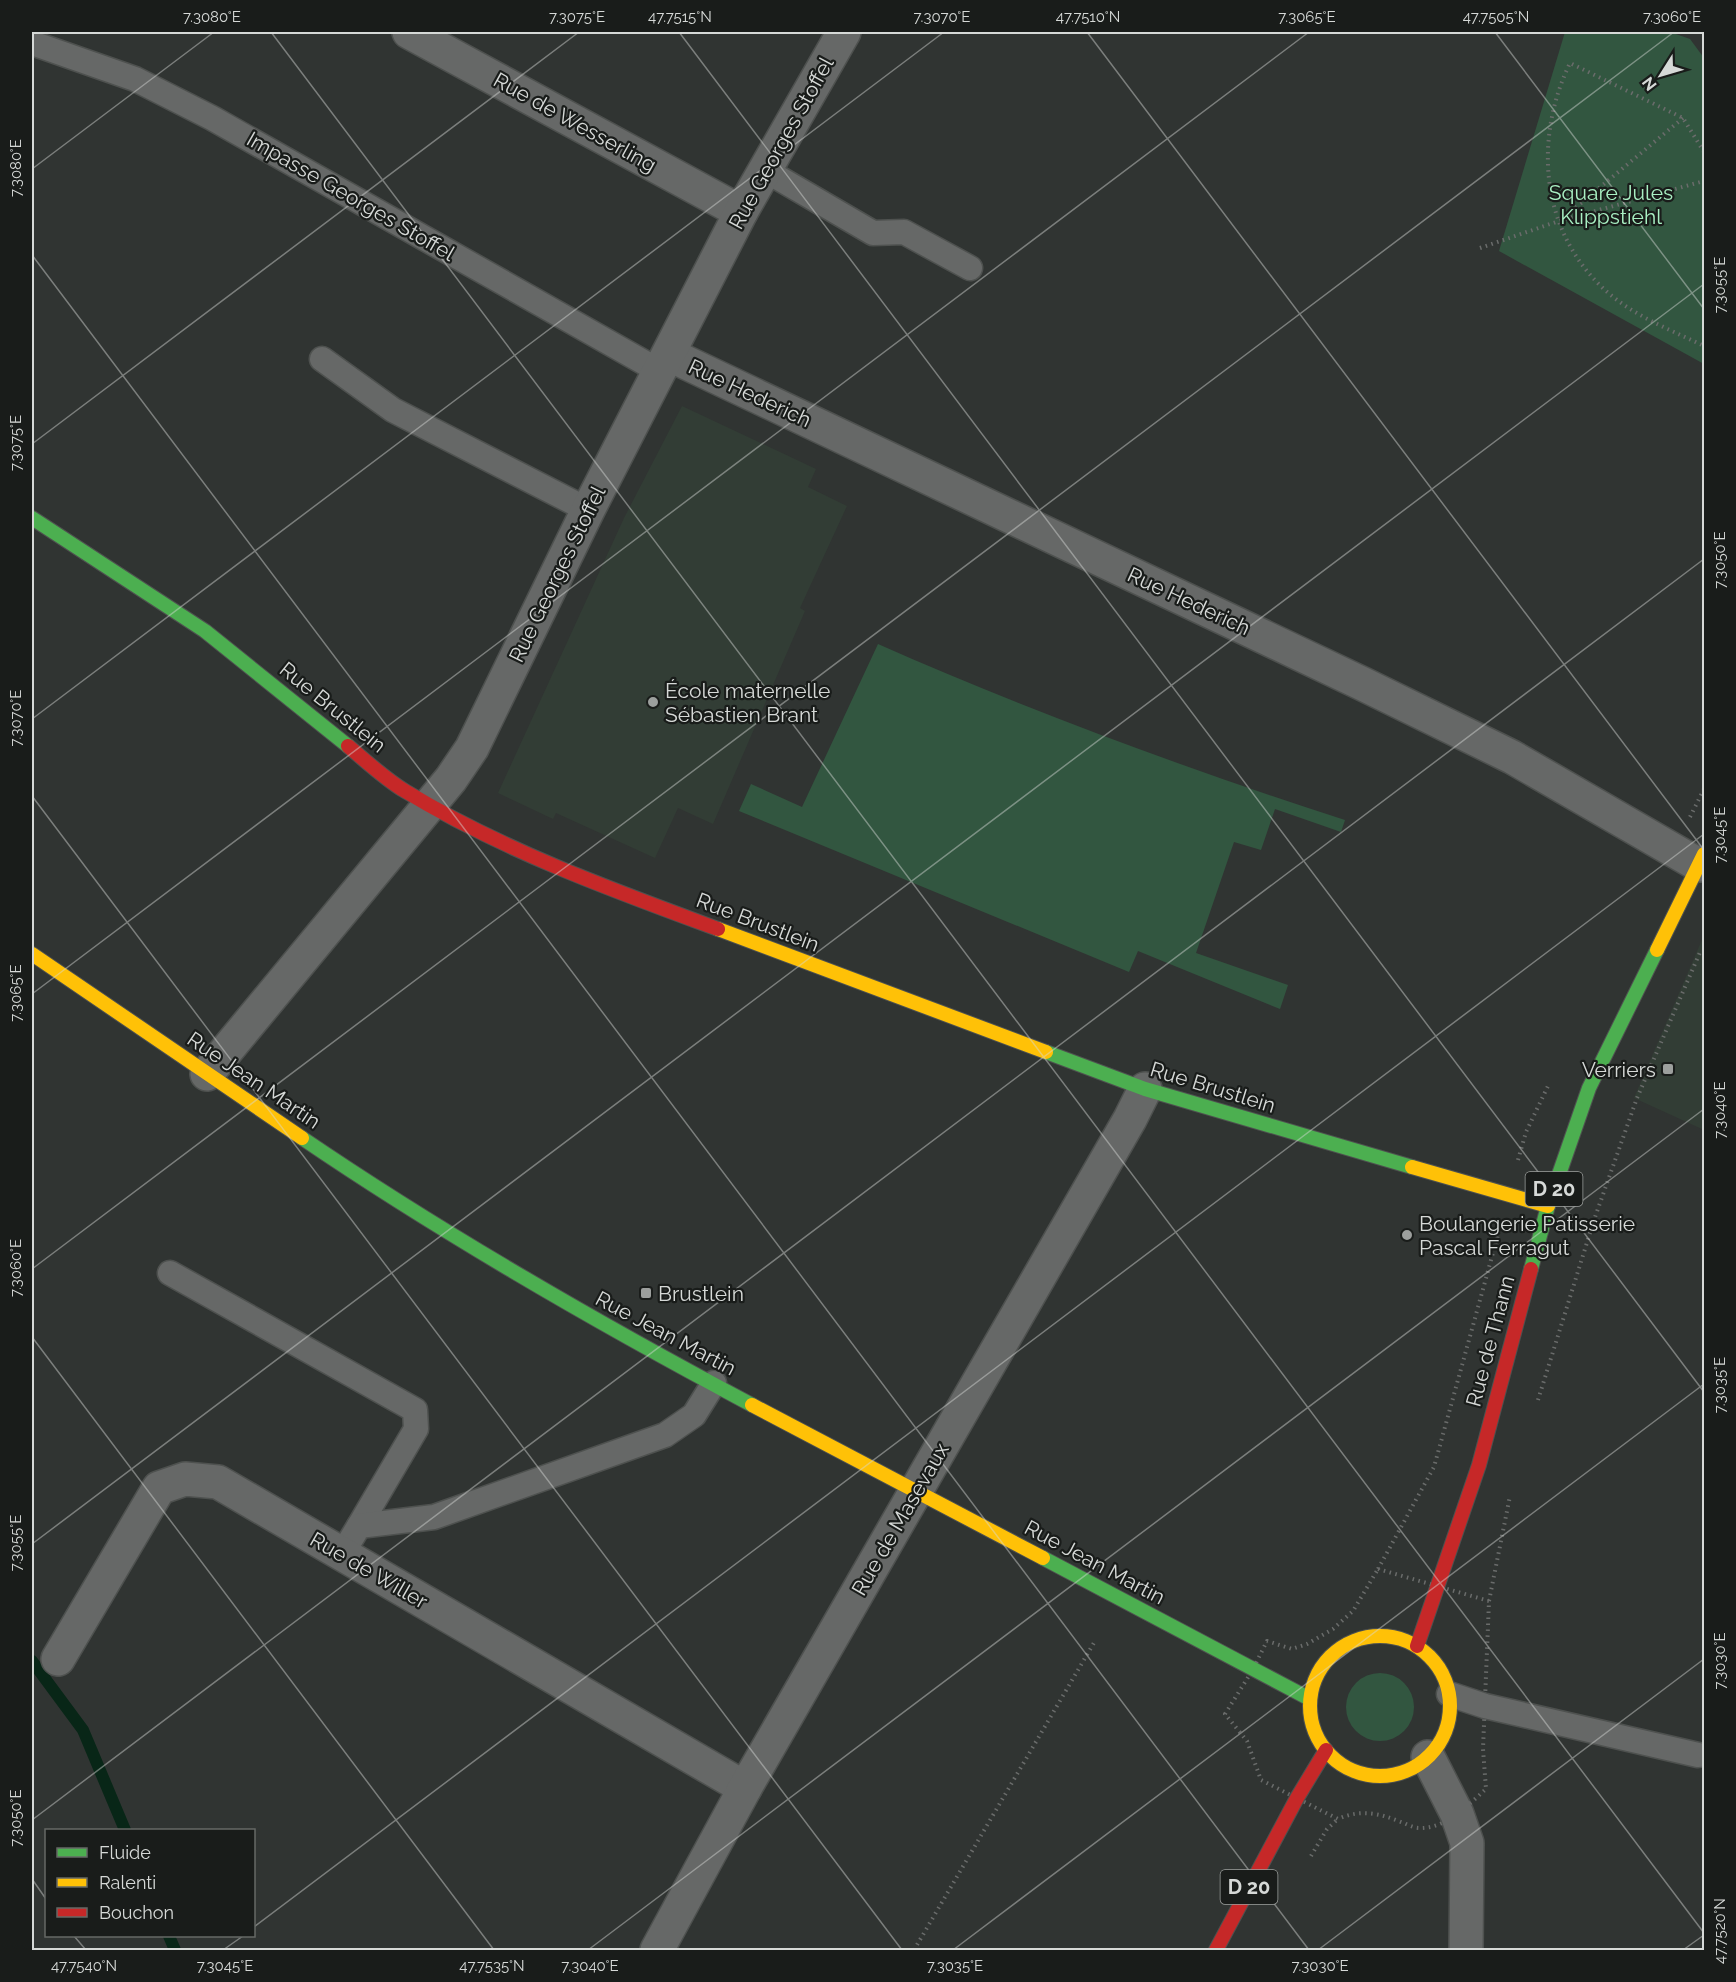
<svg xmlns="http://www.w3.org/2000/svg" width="1736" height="1982" font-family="Raleway,sans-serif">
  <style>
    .built { fill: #323d35 }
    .green { fill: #325640 }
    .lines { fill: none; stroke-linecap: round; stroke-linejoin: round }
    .stream { stroke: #082617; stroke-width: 12 }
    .lane-casing { stroke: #4e514f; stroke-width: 27 }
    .street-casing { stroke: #4e514f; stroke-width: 36 }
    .fast-casing { stroke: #4e514f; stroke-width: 16 }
    .slow-casing { stroke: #4e514f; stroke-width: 16 }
    .jam-casing { stroke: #4e514f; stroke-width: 16 }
    .path { stroke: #6a6c6b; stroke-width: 4; stroke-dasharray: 1.5 4.5; stroke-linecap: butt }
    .lane { stroke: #666867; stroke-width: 24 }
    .street { stroke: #666867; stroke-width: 33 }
    .fast { stroke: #4caf50; stroke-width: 14 }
    .slow { stroke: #ffc107; stroke-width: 14 }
    .jam { stroke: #c62828; stroke-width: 14 }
    .ticks { fill: none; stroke: #d6d9d7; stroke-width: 1.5; stroke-opacity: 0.45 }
    .poi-dot { fill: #9c9f9d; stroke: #191c1a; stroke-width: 2 }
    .labels { text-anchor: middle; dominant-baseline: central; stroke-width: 4.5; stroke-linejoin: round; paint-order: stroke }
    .shield { fill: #191c1a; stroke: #9da09e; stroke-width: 1.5 }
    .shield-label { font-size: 20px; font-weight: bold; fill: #d6d9d7 }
    .street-label { font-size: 21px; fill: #d6d9d7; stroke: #191c1a }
    .park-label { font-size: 21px; fill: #a9f0c3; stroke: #191c1a }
    .poi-label { font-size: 21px; fill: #d6d9d7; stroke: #191c1a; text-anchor: start }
    .neatline { fill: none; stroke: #d6d9d7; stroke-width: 2 }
    .ticks-label { font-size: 15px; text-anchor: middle; fill: #d6d9d7 }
  </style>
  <rect width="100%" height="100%" fill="#303432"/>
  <g class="built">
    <path d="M682,406L816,469L808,487L847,506L800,608L805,611L713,824L678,808L655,858L556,813L553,819L498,793L624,518Z"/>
    <path d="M1704,935V1130L1634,1098Z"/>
  </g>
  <g class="green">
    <path d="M1565,32H1670L1690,39L1704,58V364L1499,251Z"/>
    <path d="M878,644C1030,711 1187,769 1345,820L1341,832L1275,809L1261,850L1234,842L1196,953L1288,985L1280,1009L1138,951L1129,972L739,811L751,784L802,807Z"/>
    <circle cx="1380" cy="1707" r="34"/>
  </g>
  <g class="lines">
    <g class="stream">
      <path d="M32,1661L83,1730L125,1830"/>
      <path d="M169,1936L175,1950"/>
    </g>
    <defs>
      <g id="lane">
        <path d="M32,43L135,79L212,118L661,372"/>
        <path d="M765,170L873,233L904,232L970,268"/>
        <path d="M322,359L393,410L588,510"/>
        <path d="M170,1273L415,1410L416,1429L359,1526"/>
        <path d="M342,1554L359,1526L434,1517L665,1435L694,1415L714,1383"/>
        <path d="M1449,1694L1485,1706L1698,1755"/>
      </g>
      <g id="street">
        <path d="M409,32L741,212"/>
        <path d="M670,355L1363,684L1512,757L1699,865"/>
        <path d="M207,1074L451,779L472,748L588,510L741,212L844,32"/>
        <path d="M58,1659L159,1488L185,1479L218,1482L745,1788"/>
        <path d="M1428,1757L1457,1814L1467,1843L1466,1950"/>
        <path d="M657,1950L745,1788L1130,1119L1145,1089"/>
      </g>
      <g id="fast">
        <path d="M32,518L205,631L348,746"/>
        <path d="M1046,1052L1145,1089L1412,1167"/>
        <path d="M302,1138C446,1236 598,1323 752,1405"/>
        <path d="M1531,1269L1548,1206L1589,1088L1657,950"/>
        <path d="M1043,1558L1310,1699"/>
      </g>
      <g id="slow">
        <path d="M718,929L1046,1052"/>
        <path d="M1657,950L1704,854"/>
        <path d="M32,954L302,1138"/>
        <path d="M1412,1167L1548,1206"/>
        <path d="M752,1405L1043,1558"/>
        <circle cx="1380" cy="1706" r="70"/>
      </g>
      <g id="jam">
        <path d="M348,746C366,761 385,779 405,791C502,850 612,890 718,929"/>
        <path d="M1417,1646L1479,1465L1531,1269"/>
        <path d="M1216,1950L1297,1798L1326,1750"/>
      </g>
    </defs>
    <use href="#lane" class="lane-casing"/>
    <use href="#street" class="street-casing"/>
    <use href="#fast" class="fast-casing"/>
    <use href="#slow" class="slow-casing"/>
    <use href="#jam" class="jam-casing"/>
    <g class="path">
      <path d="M1704,152L1683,118L1570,63C1532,142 1541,238 1612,296C1639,318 1673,331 1704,346"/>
      <path d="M1562,219L1683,118"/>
      <path d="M1480,248L1559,221L1704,181"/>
      <path d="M1690,817L1704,789"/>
      <path d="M1518,1160L1526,1132L1548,1086"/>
      <path d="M1538,1400L1594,1220L1637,1098L1701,950"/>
      <path d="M1378,1569L1489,1601L1483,1749L1486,1789C1468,1805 1446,1829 1419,1828C1413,1828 1407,1824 1401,1822C1379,1813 1360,1809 1338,1819L1261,1780L1247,1741L1225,1714L1252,1671L1267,1641L1292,1649L1307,1644L1333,1629L1353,1611Z"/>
      <path d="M1378,1569L1434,1467L1499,1231"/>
      <path d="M1489,1601L1510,1496"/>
      <path d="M1311,1856L1327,1829L1338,1819"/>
      <path d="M914,1950L1095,1641"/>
    </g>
    <use href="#lane" class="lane"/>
    <use href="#street" class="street"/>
    <use href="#fast" class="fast"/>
    <use href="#slow" class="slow"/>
    <use href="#jam" class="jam"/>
  </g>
  <path class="ticks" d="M271,32L1704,1933M679,32L1704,1392M1087,32L1704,850M1495,32L1704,309M32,169L214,32M32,255L1309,1950M32,444L579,32M32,719L944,32M32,796L902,1950M32,994L1309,32M32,1269L1674,32M32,1337L494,1950M32,1544L1704,284M32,1820L1704,559M32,1879L46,1899M254,1927L1704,834M74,1936L86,1950M223,1950L243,1936M588,1950L1704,1109M953,1950L1704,1384M1318,1950L1704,1659M1683,1950L1704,1935"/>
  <g class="poi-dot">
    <circle cx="653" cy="702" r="6"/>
    <rect x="1662" y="1063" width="12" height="12" rx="3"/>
    <circle cx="1407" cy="1235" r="6"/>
    <rect x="640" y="1287" width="12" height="12" rx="3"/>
  </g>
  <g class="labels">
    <g class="shield">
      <rect x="1525.5" y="1172" width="57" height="34" rx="4.5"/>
      <rect x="1220.5" y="1870" width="57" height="34" rx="4.5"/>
    </g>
    <g class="shield-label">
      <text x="1554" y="1189">D 20</text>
      <text x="1249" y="1887">D 20</text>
    </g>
    <g class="street-label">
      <text transform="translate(575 122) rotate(29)">Rue de Wesserling</text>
      <text transform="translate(781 143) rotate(-61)">Rue Georges Stoffel</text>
      <text transform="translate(351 196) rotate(30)">Impasse Georges Stoffel</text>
      <text transform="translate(750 393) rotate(25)">Rue Hederich</text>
      <text transform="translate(557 574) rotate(-64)">Rue Georges Stoffel</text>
      <text transform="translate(1189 601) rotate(25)">Rue Hederich</text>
      <text transform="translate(333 707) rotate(39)">Rue Brustlein</text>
      <text transform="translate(758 922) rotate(21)">Rue Brustlein</text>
      <text transform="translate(254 1080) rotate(34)">Rue Jean Martin</text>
      <text transform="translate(1213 1087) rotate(17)">Rue Brustlein</text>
      <text transform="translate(666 1333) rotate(28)">Rue Jean Martin</text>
      <text transform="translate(1490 1341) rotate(-75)">Rue de Thann</text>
      <text transform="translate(900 1519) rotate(-60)">Rue de Masevaux</text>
      <text transform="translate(1095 1562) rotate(28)">Rue Jean Martin</text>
      <text transform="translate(369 1570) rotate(30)">Rue de Willer</text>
    </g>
    <g class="park-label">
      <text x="1611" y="192">Square Jules<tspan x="1611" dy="24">Klippstiehl</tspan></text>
    </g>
    <g class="poi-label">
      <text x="665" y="690">École maternelle<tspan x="665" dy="24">Sébastien Brant</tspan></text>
      <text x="1656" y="1069" text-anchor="end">Verriers</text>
      <text x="1419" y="1223">Boulangerie Patisserie<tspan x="1419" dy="24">Pascal Ferragut</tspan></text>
      <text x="658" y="1293">Brustlein</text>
    </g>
  </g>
  <rect width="1736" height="1982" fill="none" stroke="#191c1a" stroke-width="66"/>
  <rect x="45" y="1829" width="210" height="108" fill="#191c1a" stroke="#656866" stroke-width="1.5"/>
  <rect x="57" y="1848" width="30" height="9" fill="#4caf50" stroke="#656866" stroke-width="1.5"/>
  <text x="99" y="1859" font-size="18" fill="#d6d9d7">Fluide</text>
  <rect x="57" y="1878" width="30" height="9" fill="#ffc107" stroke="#656866" stroke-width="1.5"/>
  <text x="99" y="1889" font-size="18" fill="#d6d9d7">Ralenti</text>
  <rect x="57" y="1908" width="30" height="9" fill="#c62828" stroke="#656866" stroke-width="1.5"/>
  <text x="99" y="1919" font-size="18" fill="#d6d9d7">Bouchon</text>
  <g transform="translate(1661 75) rotate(233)" stroke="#191c1a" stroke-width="4.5" paint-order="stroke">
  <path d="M0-4.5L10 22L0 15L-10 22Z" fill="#d6d9d7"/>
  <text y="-9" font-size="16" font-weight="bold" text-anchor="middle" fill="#d6d9d7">N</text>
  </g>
  <rect x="33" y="33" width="1670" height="1916" class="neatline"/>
  <g class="ticks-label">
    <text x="212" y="22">7.3080°E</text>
    <text x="577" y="22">7.3075°E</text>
    <text x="680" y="22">47.7515°N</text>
    <text x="942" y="22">7.3070°E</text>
    <text x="1088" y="22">47.7510°N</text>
    <text x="1307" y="22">7.3065°E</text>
    <text x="1496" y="22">47.7505°N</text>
    <text x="1672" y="22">7.3060°E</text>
    <text transform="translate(16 168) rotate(-90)" y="5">7.3080°E</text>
    <text transform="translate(1720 285) rotate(-90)" y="5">7.3055°E</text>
    <text transform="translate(16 443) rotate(-90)" y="5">7.3075°E</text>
    <text transform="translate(1720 560) rotate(-90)" y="5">7.3050°E</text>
    <text transform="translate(16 718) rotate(-90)" y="5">7.3070°E</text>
    <text transform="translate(1720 835) rotate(-90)" y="5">7.3045°E</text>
    <text transform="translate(16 993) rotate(-90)" y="5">7.3065°E</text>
    <text transform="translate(1720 1110) rotate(-90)" y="5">7.3040°E</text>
    <text transform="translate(16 1268) rotate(-90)" y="5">7.3060°E</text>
    <text transform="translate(1720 1385) rotate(-90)" y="5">7.3035°E</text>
    <text transform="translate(16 1543) rotate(-90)" y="5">7.3055°E</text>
    <text transform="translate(1720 1661) rotate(-90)" y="5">7.3030°E</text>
    <text transform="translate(16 1818) rotate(-90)" y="5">7.3050°E</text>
    <text transform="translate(1720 1931) rotate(-90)" y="5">47.7520°N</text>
    <text x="84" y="1971">47.7540°N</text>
    <text x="225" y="1971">7.3045°E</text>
    <text x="492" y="1971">47.7535°N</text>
    <text x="590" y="1971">7.3040°E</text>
    <text x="955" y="1971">7.3035°E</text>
    <text x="1320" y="1971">7.3030°E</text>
  </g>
</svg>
